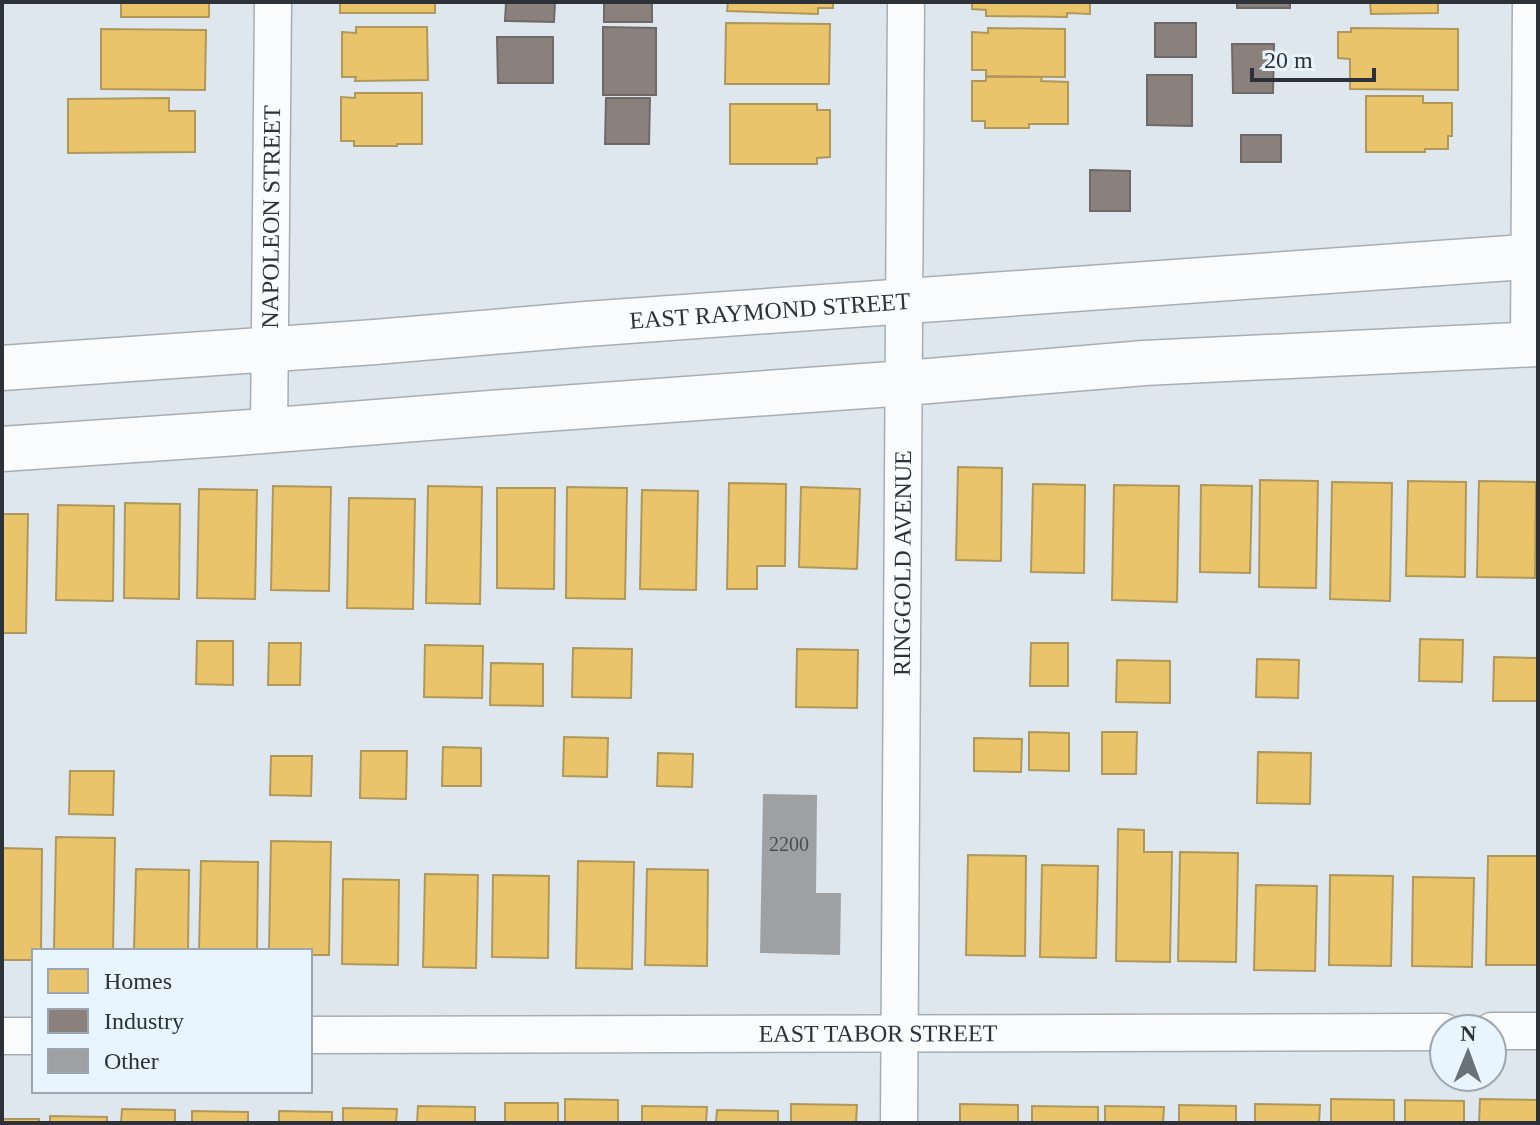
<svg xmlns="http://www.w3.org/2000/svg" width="1540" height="1125" font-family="Georgia,serif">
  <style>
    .homes { fill: #e9c46a; stroke: #b0985b; stroke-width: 2 }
    .industry { fill: #8a817c; stroke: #6e6967; stroke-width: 2 }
    .building { fill: #9fa0a2 }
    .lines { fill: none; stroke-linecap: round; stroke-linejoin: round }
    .minor-casing { stroke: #a7aeb3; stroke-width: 39 }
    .primary-casing { stroke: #a7aeb3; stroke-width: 47 }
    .minor { stroke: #fafbfc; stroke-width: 36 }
    .primary { stroke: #fafbfc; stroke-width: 44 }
    .labels { text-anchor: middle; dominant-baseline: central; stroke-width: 8; stroke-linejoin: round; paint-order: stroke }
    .number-label { font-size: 20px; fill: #494e52 }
    .street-label { font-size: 24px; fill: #2c3237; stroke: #e8f4fe }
  </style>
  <rect width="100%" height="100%" fill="#dee7ee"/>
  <g class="homes">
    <rect x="121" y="2" width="88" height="15"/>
    <rect x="340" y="2" width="95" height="11"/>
    <path d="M728,2H833V8H818V14L727,11Z"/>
    <path d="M972,2H1090V14L1067,13V17L986,16V10L972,9Z"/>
    <path d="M1370,2H1447V3H1438V13L1371,14Z"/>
    <path d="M726,23L830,24L829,84H725Z"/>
    <path d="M356,27H427L428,80L355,81L356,77H342V32L356,33Z"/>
    <path d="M988,28L1065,29V77L986,76V70H972V32L988,33Z"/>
    <path d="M1351,28L1458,29V90L1350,89V59L1338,58V32H1351Z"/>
    <path d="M101,29L206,30L205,90L101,89Z"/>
    <path d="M986,77H1042L1041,81L1068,82V124H1029V128H985V121H972V81H986Z"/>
    <path d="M355,93H422V144H397V146H354V141H341V97L355,98Z"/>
    <path d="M1366,96H1423V103H1452V136H1448V149H1425V152H1366Z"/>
    <path d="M169,98V111H195V152L68,153V99Z"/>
    <path d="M730,104H817V110H830V157L817,158V164H730Z"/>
    <path d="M958,467L1002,468L1001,561L956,560Z"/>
    <path d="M1260,480L1318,481L1316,588L1259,587Z"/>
    <path d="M1408,481L1466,482L1465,577L1406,576Z"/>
    <path d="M1479,481L1536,482L1535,578L1477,577Z"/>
    <path d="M1332,482L1392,483L1390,601L1330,599Z"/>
    <path d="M729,483L786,484L785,566H757V589H727Z"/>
    <path d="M1033,484L1085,485L1084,573L1031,572Z"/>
    <path d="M1114,485L1179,486L1177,602L1112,600Z"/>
    <path d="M1201,485L1252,486L1250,573L1200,572Z"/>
    <path d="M273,486L331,487L329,591L271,590Z"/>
    <path d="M428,486L482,487L480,604L426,603Z"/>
    <path d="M567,487L627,488L625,599L566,598Z"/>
    <path d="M801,487L860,489L857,569L799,567Z"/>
    <path d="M497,488H555L554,589L497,588Z"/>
    <path d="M199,489L257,490L255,599L197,598Z"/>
    <path d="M642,490L698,491L696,590L640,589Z"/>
    <path d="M349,498L415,499L413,609L347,608Z"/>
    <path d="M125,503L180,504L179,599L124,598Z"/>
    <path d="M58,505L114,506L113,601L56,600Z"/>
    <path d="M2,514H28L26,633H2Z"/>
    <path d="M1420,639L1463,640L1462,682L1419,681Z"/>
    <path d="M197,641H233V685L196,684Z"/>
    <path d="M269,643H301L300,685H268Z"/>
    <path d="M1031,643H1068V686H1030Z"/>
    <path d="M425,645L483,646L482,698L424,697Z"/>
    <path d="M573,648L632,649L631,698L572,697Z"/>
    <path d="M797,649L858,650L857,708L796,707Z"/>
    <path d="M1494,657L1538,658V701H1493Z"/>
    <path d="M1257,659L1299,660L1298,698L1256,697Z"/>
    <path d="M1117,660L1170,661V703L1116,702Z"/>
    <path d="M491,663L543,664V706L490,705Z"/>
    <path d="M1029,732L1069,733V771L1029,770Z"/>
    <path d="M1102,732H1137L1136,774H1102Z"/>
    <path d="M564,737L608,738L607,777L563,776Z"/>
    <path d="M974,738L1022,739L1021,772L974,771Z"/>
    <path d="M443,747L481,748V786H442Z"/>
    <path d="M361,751H407L406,799L360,798Z"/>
    <path d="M1258,752L1311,753L1310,804L1257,803Z"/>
    <path d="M658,753L693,754L692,787L657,786Z"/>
    <path d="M271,756H312L311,796L270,795Z"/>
    <path d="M70,771H114L113,815L69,814Z"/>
    <path d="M1118,829L1144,830V852H1172L1170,962L1116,961Z"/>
    <path d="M56,837L115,838L113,951H54Z"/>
    <path d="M271,841L331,842L329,955H310V951H269Z"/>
    <path d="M2,848L42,849L41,951H34V960H2Z"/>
    <path d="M1180,852L1238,853L1236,962L1178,961Z"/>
    <path d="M968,855L1026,856L1025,956L966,955Z"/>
    <path d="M1488,856H1538V965H1486Z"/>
    <path d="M201,861L258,862L257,951H199Z"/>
    <path d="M578,861L634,862L632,969L576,968Z"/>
    <path d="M1042,865L1098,866L1096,958L1040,957Z"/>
    <path d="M136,869L189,870L188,951H134Z"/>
    <path d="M647,869L708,870L707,966L645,965Z"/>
    <path d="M425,874L478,875L476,968L423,967Z"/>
    <path d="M493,875L549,876L548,958L492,957Z"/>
    <path d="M1330,875L1393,876L1391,966L1329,965Z"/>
    <path d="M1413,877L1474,878L1472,967L1412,966Z"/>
    <path d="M343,879L399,880L398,965L342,964Z"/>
    <path d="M1256,885L1317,886L1315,971L1254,970Z"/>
    <path d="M565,1099L618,1100V1123H565Z"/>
    <path d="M1331,1099L1394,1100V1123H1331Z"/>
    <path d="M1480,1099L1538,1100V1123H1479Z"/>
    <path d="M1405,1100L1464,1101V1123H1405Z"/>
    <rect x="505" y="1103" width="53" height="20"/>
    <path d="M791,1104L857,1105L856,1123H791Z"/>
    <path d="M960,1104L1018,1105V1123H960Z"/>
    <path d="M1255,1104L1320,1105L1319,1123H1255Z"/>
    <path d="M1179,1105L1236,1106V1123H1179Z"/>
    <path d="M418,1106L475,1107V1123H417Z"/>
    <path d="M642,1106L707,1107L706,1123H642Z"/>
    <path d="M1032,1106L1098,1107V1123H1032Z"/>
    <path d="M1105,1106L1164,1107L1163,1123H1105Z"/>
    <path d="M343,1108L397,1109L396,1123H343Z"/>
    <path d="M122,1109L175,1110V1123H121Z"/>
    <path d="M717,1110L778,1111V1123H716Z"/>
    <path d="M192,1111L248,1112V1123H192Z"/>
    <path d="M279,1111L332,1112V1123H279Z"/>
    <path d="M50,1116L107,1117V1123H50Z"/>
    <rect x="2" y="1119" width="37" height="4"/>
  </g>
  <g class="industry">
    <path d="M506,2H555L554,22L505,21Z"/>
    <rect x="604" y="2" width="48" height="20"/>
    <rect x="1237" y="2" width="53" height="6"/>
    <rect x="1155" y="23" width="41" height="34"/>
    <path d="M603,27L656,28V95H603Z"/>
    <path d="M497,37H553V83H498Z"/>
    <path d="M1232,44H1274L1273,93H1233Z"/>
    <path d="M1147,75H1192V126L1147,125Z"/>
    <path d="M606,98H650L649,144H605Z"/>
    <rect x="1241" y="135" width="40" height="27"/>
    <path d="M1090,170L1130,171V211H1090Z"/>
  </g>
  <path class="building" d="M763,794L817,795L816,893H841L840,955L760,953Z"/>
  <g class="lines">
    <defs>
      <g id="minor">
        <path d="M1529,345L1531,2"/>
        <path id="s1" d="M269,431L273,2"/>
        <path d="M1492,1031H1538"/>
        <path id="s2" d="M310,1035L1444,1032"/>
        <path d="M2,1036H34"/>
        <path id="s3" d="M899,1123L906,2"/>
      </g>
      <g id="primary">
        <path id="s4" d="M2,368L375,342L586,324L1538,256"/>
        <path d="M2,449L237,433L491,413L905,383L1144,363L1538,344"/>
      </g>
    </defs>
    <use href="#minor" class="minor-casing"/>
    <use href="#primary" class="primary-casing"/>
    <use href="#minor" class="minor"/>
    <use href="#primary" class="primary"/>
  </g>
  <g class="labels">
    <g class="number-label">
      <text x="789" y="844">2200</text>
    </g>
    <g class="street-label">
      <text stroke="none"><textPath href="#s1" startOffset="214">NAPOLEON STREET</textPath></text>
      <text stroke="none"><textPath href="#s4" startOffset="770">EAST RAYMOND STREET</textPath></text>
      <text stroke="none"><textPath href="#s3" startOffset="560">RINGGOLD AVENUE</textPath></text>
      <text stroke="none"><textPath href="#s2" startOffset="568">EAST TABOR STREET</textPath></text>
    </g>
  </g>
  <rect width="1540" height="1125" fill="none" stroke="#2c3237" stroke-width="8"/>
  <rect x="32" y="949" width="280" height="144" fill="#e8f4fe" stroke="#9da6ae" stroke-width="2"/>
  <rect x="48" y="969" width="40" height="24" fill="#e9c46a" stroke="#9da6ae" stroke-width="2"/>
  <text x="104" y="989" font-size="24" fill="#2c3237">Homes</text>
  <rect x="48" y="1009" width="40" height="24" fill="#8a817c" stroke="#9da6ae" stroke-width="2"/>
  <text x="104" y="1029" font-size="24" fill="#2c3237">Industry</text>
  <rect x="48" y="1049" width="40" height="24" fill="#9fa0a2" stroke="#9da6ae" stroke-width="2"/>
  <text x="104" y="1069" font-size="24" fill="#2c3237">Other</text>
  <g transform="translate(1468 1053) rotate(1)"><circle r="38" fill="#e8f4fe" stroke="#9da6ae" stroke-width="2"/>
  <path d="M0-6L14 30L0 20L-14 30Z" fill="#6a7177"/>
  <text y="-12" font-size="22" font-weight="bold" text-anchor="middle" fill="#2c3237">N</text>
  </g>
  <path d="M1252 68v12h122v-12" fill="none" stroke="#2c3237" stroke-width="4"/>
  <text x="1264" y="68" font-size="24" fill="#2c3237" stroke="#e8f4fe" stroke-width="6" paint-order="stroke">20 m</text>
</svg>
